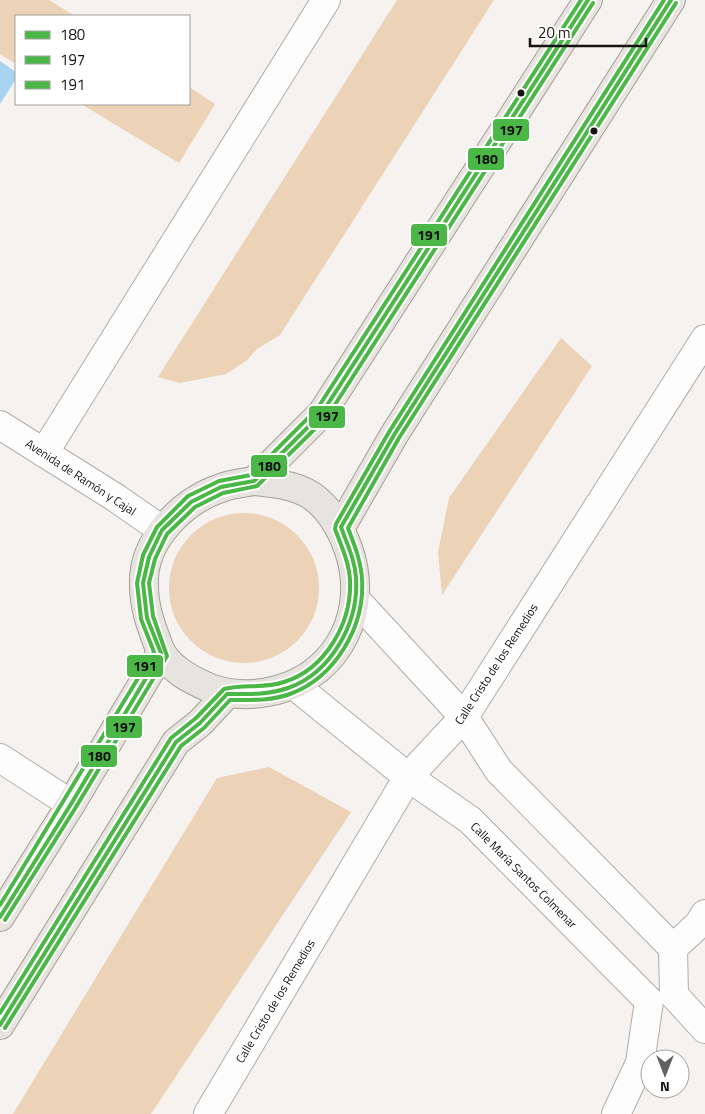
<svg xmlns="http://www.w3.org/2000/svg" width="705" height="1114" font-family="'Titillium Web',sans-serif">
  <style>
    .green { fill: #ecd2b7 }
    .water { fill: #a9d4f1 }
    .lines { fill: none; stroke-linecap: round; stroke-linejoin: round }
    .minor-casing { stroke: #afadab; stroke-width: 30 }
    .major-casing { stroke: #a59e95; stroke-width: 30 }
    .minor { stroke: #fefdfd; stroke-width: 28 }
    .major { stroke: #e7e3de; stroke-width: 28 }
    .bus-1-casing { stroke: #fff; stroke-width: 8 }
    .bus-2-casing { stroke: #fff; stroke-width: 8 }
    .bus-3-casing { stroke: #fff; stroke-width: 8 }
    .bus-1 { stroke: #4ab747; stroke-width: 4 }
    .bus-2 { stroke: #4ab747; stroke-width: 4 }
    .bus-3 { stroke: #4ab747; stroke-width: 4 }
    .bus-dot { fill: #151312; stroke: #fff; stroke-width: 2 }
    .labels { text-anchor: middle; dominant-baseline: central; stroke-width: 5; stroke-linejoin: round; paint-order: stroke }
    .street-label { font-size: 12px; fill: #151312; stroke: #fff }
    .line-badge { stroke: #fff; stroke-width: 2 }
    .pale-badge-label { font-size: 14px; text-anchor: middle; font-weight: bold; fill: #111 }
  </style>
  <rect width="100%" height="100%" fill="#f5f2f0"/>
  <g class="green">
    <path d="M0,0H49L75,16H16V64L0,54Z"/>
    <path d="M397,0H494L280,335L257,349L246,361L226,374L180,383L158,377Z"/>
    <path d="M189,87L215,104L179,163L81,104H189Z"/>
    <path d="M561,338L592,366L442,595L438,552L449,498Z"/>
    <circle cx="244" cy="588" r="75"/>
    <path d="M269,767L351,812L151,1114H13L217,778Z"/>
  </g>
  <path class="water" d="M0,61L16,72V79L0,104Z"/>
  <g class="lines">
    <defs>
      <g id="minor">
        <path d="M0,425L116,498L162,530"/>
        <path d="M44,453L326,0"/>
        <path d="M356,600L464,717L499,771L673,948"/>
        <path d="M294,685L408,777L470,820L649,1001"/>
        <path d="M0,758L71,804"/>
        <path d="M674,995L673,948L699,924L705,914"/>
        <path d="M674,995L705,1029"/>
        <path d="M208,1114L408,777L464,717L705,339"/>
        <path d="M616,1114L640,1063L649,1001"/>
      </g>
      <g id="major">
        <path d="M254,481C274,483 295,485 312,496C329,508 341,529 348,548C370,609 340,673 277,690C254,696 232,696 210,688C191,680 167,668 159,647C151,626 144,608 144,585C142,541 182,501 221,488C231,484 243,483 254,481Z"/>
        <path d="M254,481L322,413L588,0"/>
        <path d="M341,527L394,435L671,0"/>
        <path d="M0,917L71,804L161,653"/>
        <path d="M0,1025L176,742L200,723L227,694"/>
      </g>
    </defs>
    <use href="#minor" class="minor-casing"/>
    <use href="#major" class="major-casing"/>
    <use href="#minor" class="minor"/>
    <use href="#major" class="major"/>
    <defs>
      <g id="bus-1">
        <path d="M0,917L71,804L161,653L147,618L143,583L149,557L162,530L191,502L221,487L254,481L322,413L588,0"/>
        <path d="M0,1025L176,742L200,723L227,694C247,694 268,695 288,688C331,673 359,623 356,578C355,560 347,544 341,527L394,435L671,0"/>
      </g>
      <g id="bus-2">
        <path d="M5,920L76,807L167,656L153,616L149,583L155,559L167,534L195,507L223,493L257,486L327,417L593,3"/>
        <path d="M5,1028L181,746L204,728L230,700C250,700 271,701 290,694C336,677 365,626 362,579C361,561 354,544 348,528L399,438L676,3"/>
      </g>
      <g id="bus-3">
        <path d="M0,905L154,652L141,619L137,583L143,555L157,527L188,496L219,481L251,475L317,409L581,0"/>
        <path d="M0,1013L171,738L196,718L224,689C244,684 264,689 284,682C326,669 352,622 350,580C349,562 341,545 335,529L336,524L389,432L664,0"/>
      </g>
    </defs>
    <use href="#bus-1" class="bus-1-casing"/>
    <use href="#bus-2" class="bus-2-casing"/>
    <use href="#bus-3" class="bus-3-casing"/>
    <use href="#bus-1" class="bus-1"/>
    <use href="#bus-2" class="bus-2"/>
    <use href="#bus-3" class="bus-3"/>
  </g>
  <g class="bus-dot">
    <circle cx="521" cy="93" r="4.5"/>
    <circle cx="594" cy="131" r="4.5"/>
  </g>
  <g class="labels">
    <g class="street-label">
      <text transform="translate(81 477) rotate(33)">Avenida de Ramón y Cajal</text>
      <text transform="translate(496 664) rotate(-57)">Calle Cristo de los Remedios</text>
      <text transform="translate(524 875) rotate(45)">Calle María Santos Colmenar</text>
      <text transform="translate(275 1001) rotate(-59)">Calle Cristo de los Remedios</text>
    </g>
  </g>
  <g class="line-badge">
    <rect x="492" y="118" width="38" height="24" rx="5" fill="#4ab747"/>
    <rect x="467" y="147" width="38" height="24" rx="5" fill="#4ab747"/>
    <rect x="410" y="223" width="38" height="24" rx="5" fill="#4ab747"/>
    <rect x="308" y="405" width="38" height="24" rx="5" fill="#4ab747"/>
    <rect x="250" y="454" width="38" height="24" rx="5" fill="#4ab747"/>
    <rect x="126" y="654" width="38" height="24" rx="5" fill="#4ab747"/>
    <rect x="105" y="715" width="38" height="24" rx="5" fill="#4ab747"/>
    <rect x="80" y="744" width="38" height="24" rx="5" fill="#4ab747"/>
  </g>
  <g class="pale-badge-label">
    <text x="511" y="135">197</text>
    <text x="486" y="164">180</text>
    <text x="429" y="240">191</text>
    <text x="327" y="421">197</text>
    <text x="269" y="471">180</text>
    <text x="145" y="671">191</text>
    <text x="124" y="732">197</text>
    <text x="99" y="761">180</text>
  </g>
  <rect x="15" y="15" width="175" height="90" fill="#ffffff" stroke="#a1a1a0"/>
  <rect x="25" y="31" width="25" height="8" fill="#4ab747" stroke="#a1a1a0"/>
  <text x="60" y="40" font-size="15" fill="#151312">180</text>
  <rect x="25" y="56" width="25" height="8" fill="#4ab747" stroke="#a1a1a0"/>
  <text x="60" y="65" font-size="15" fill="#151312">197</text>
  <rect x="25" y="81" width="25" height="8" fill="#4ab747" stroke="#a1a1a0"/>
  <text x="60" y="90" font-size="15" fill="#151312">191</text>
  <g transform="translate(665 1074) rotate(180)"><circle r="24" fill="#ffffff" stroke="#a1a1a0"/>
  <path d="M0-4L9 19L0 12L-9 19Z" fill="#636160"/>
  <text y="-8" font-size="14" font-weight="bold" text-anchor="middle" fill="#151312">N</text>
  </g>
  <path d="M530 38v8h116v-8" fill="none" stroke="#151312" stroke-width="2.5"/>
  <text x="538" y="38" font-size="15" fill="#151312" stroke="#ffffff" stroke-width="4" paint-order="stroke">20 m</text>
</svg>
